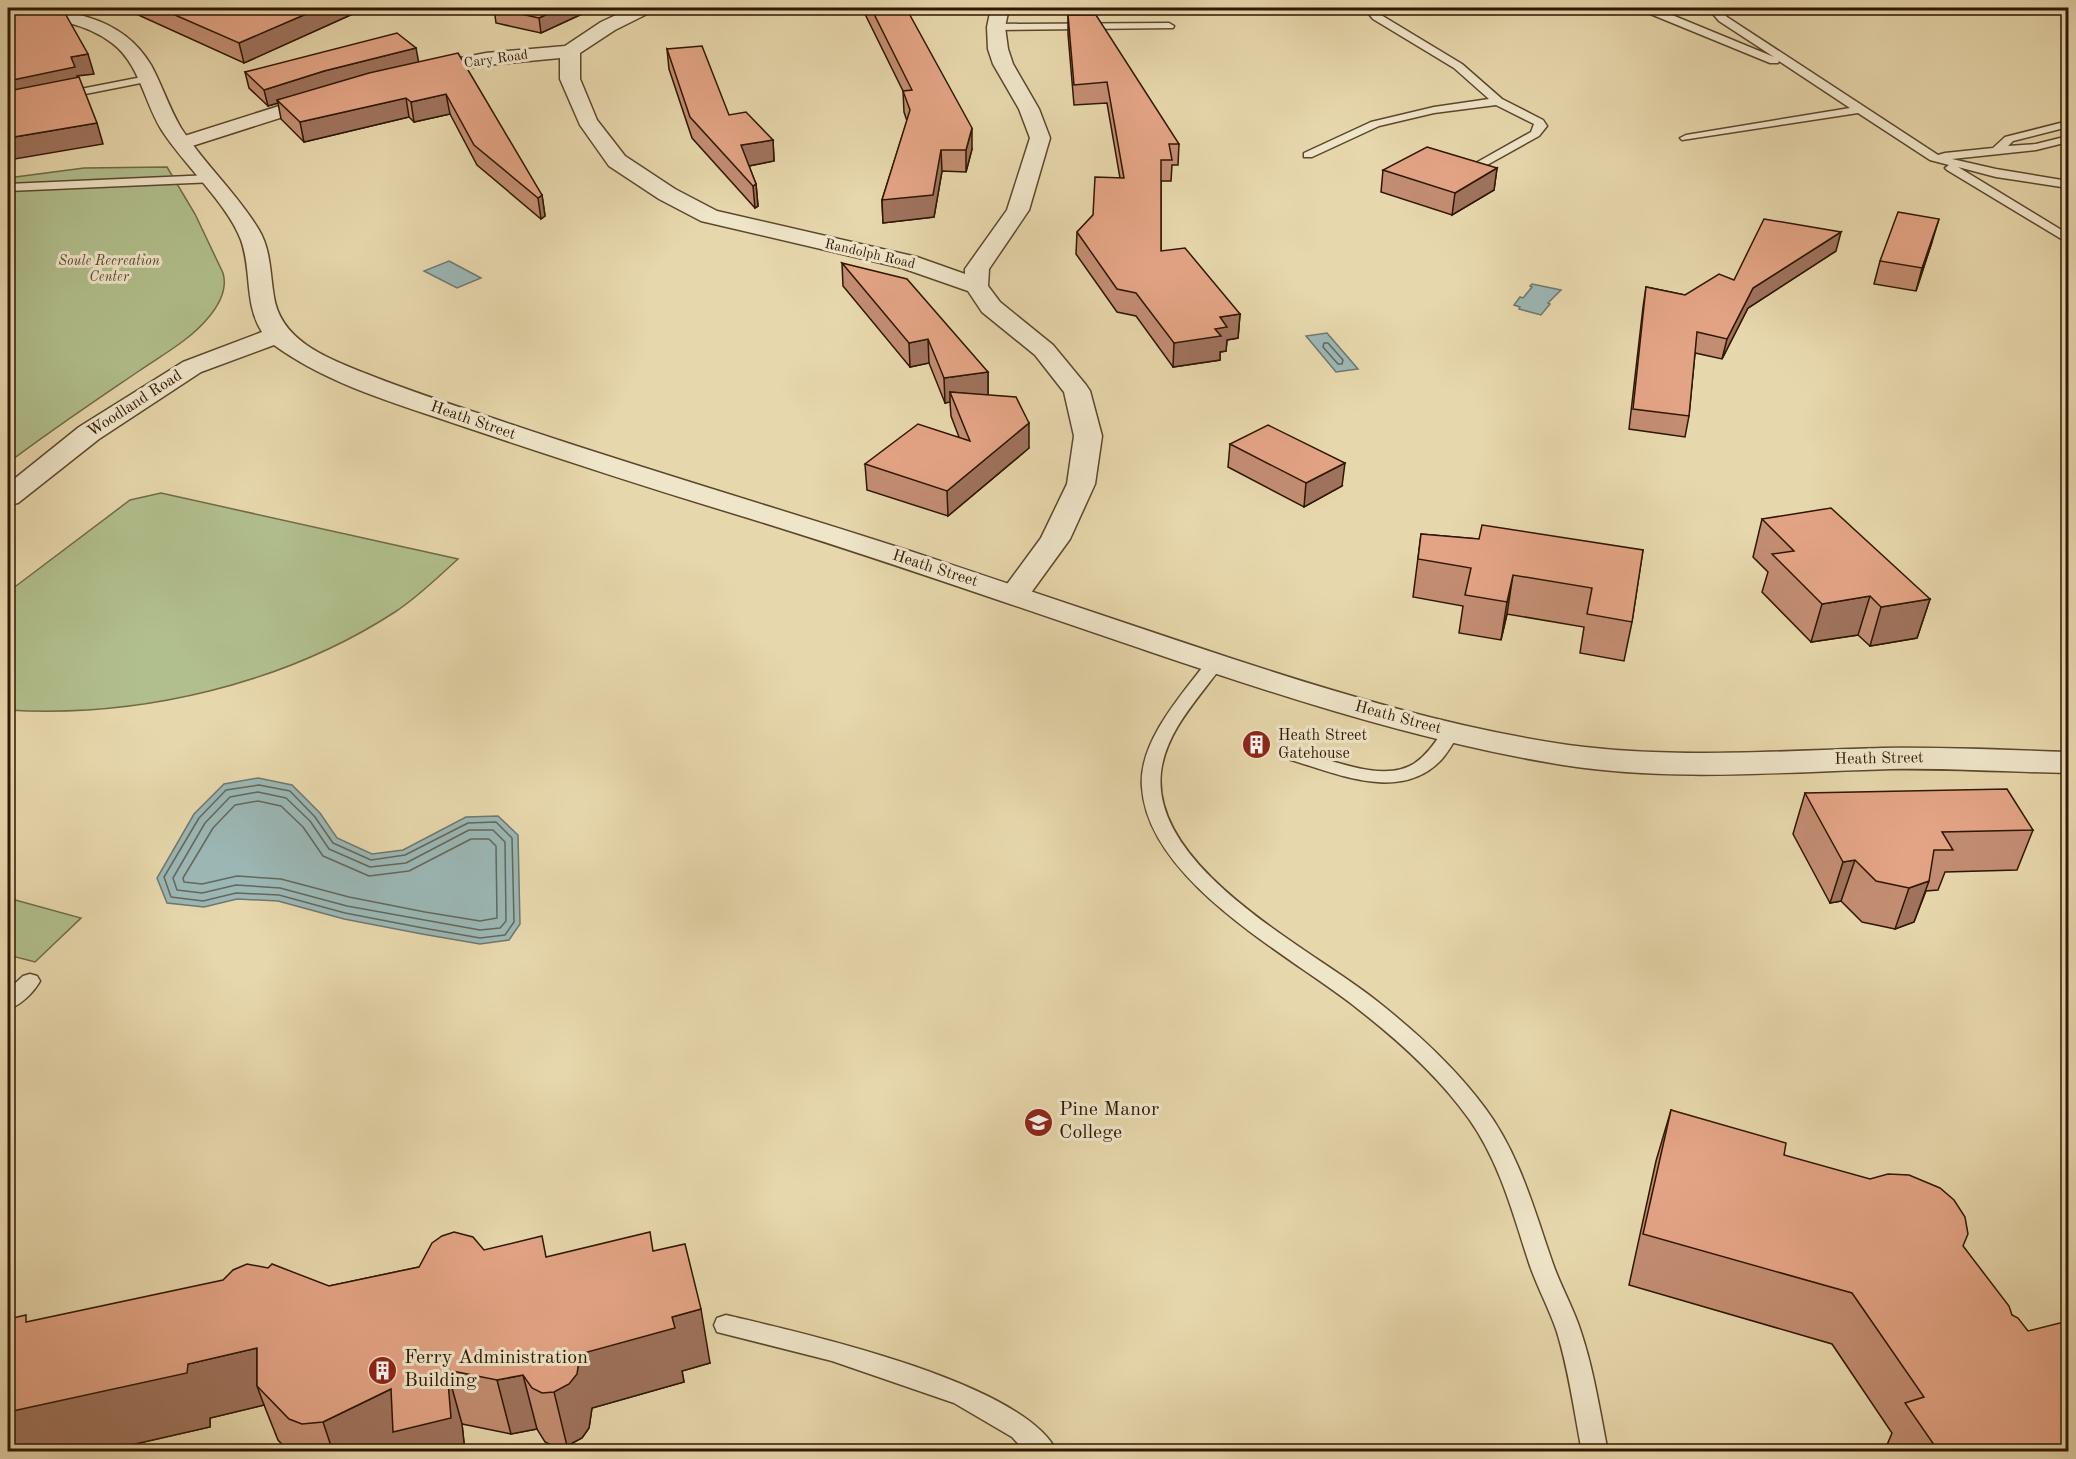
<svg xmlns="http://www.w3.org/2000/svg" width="2076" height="1459" font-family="'Old Standard TT',serif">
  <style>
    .green { fill: #b1bf8d; stroke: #706b46; stroke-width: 1.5 }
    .water { fill: #9bb7b5; stroke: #70776d; stroke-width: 1.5 }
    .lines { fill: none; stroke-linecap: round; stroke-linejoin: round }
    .shore { stroke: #65675a; stroke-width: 1.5 }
    .service-casing { stroke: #5d472b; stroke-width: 3 }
    .minor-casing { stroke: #5d472b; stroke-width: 3 }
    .tertiary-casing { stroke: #5d472b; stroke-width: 3 }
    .service { fill: #efe5c9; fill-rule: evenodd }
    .minor { fill: #efe5c9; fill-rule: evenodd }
    .tertiary { fill: #efe5c9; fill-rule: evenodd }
    .wall { fill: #c38d72; stroke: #2f1700; stroke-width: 1.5 }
    .shaded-wall { fill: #9f735d; stroke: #2f1700; stroke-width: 1.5 }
    .building { fill: #e3a485; stroke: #2f1700; stroke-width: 1.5 }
    .labels { text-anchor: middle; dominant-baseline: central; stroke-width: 6; stroke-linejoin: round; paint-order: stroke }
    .far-street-label { font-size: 14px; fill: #2f1700; stroke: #efe5c9 }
    .far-park-label { font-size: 14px; font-style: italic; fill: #56492a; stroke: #efe5c9 }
    .street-label { font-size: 16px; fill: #2f1700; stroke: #efe5c9 }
    .poi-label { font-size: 16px; fill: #2f1700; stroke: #efe5c9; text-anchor: start }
    .near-poi-label { font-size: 20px; fill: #2f1700; stroke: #efe5c9; text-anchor: start }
  </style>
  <rect width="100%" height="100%" fill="#e7d7ac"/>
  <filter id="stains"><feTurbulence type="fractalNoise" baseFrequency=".00333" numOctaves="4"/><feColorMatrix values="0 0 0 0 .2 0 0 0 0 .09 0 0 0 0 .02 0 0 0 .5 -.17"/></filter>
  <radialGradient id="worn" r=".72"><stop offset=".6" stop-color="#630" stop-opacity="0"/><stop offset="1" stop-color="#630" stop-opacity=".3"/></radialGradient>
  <g class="green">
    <path d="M167,167L195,214L223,273C228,290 219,305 208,318C190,340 162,355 139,371C95,401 50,431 8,463V178L84,168Z"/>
    <path d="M161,493L458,559C438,577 418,597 395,612C284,684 140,718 8,710V592L130,500Z"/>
    <path d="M8,898L81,918L35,962L8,955Z"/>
  </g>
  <g class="water">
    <path d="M449,261L481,278L457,288L424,271Z"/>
    <path d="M1532,284L1561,290L1548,303L1550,304L1541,315L1519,309L1520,307L1514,305L1520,297L1523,298L1532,287L1530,286Z"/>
    <path d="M1327,333L1358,369L1336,372L1306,336Z"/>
    <path d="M258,778L292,785L320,813L337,838L372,854L403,850L466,817L498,816L518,835L520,924L509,940L480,944L422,934L344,919L278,901L237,899L204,907L167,903L157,878L194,814L224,784Z"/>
  </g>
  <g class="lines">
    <g class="shore">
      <path d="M1324,343H1328L1343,360L1342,364H1338L1323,347Z"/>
      <path d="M259,785L290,791L315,817L333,843L371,860L405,855L468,823L496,822L512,838L514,922L505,935L480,938L423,928L345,913L279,895L236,893L203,901L171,897L164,877L199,818L226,790Z"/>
      <path d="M258,792L286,798L310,821L329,849L370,867L406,863L469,830H493L505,842L506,921L500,928L480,930L347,906L280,888L236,885L202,893L177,890L173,878L205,823L230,797Z"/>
      <path d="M258,801L281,806L303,827L323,856L369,876L409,871L471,839H489L496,846L497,918L480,921L425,912L349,897L281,879L237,876L202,884L184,882L183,878L213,828L235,805Z"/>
    </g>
    <defs>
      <g id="service">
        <path d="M1364,8H1374L1381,15L1462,64L1502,99L1543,120L1547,126L1539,136L1478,170L1474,168V164L1531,132L1534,124L1496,105L1434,113L1379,126L1312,157H1304V153L1371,122L1434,107L1489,99L1454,68L1373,19Z"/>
        <path d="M1645,8H1655L1774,57L1719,21L1708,8H1718L1727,17L1938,155L1945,153L1993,148L2005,137L2068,121V127L2013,141L2008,146L2036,144L2068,136V142L2036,150L1952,159L1996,169L2068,181V188L1996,177L1958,167L2068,234V243L1947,170L1945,168L1949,165L1930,160L1858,113L1682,140L1680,138L1686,135L1850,108L1779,61L1778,63H1770L1648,13Z"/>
        <path d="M1169,23L1174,26L1173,28L996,30L991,27L996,24Z"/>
        <path d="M147,76L151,77V81L60,99L55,96L60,93Z"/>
        <path d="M211,175L217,179L215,182L8,191V184Z"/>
        <path d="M1215,658L1221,659L1224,663C1200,697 1166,730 1161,772C1150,868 1309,948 1373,998C1414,1030 1454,1066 1485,1108C1520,1155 1534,1210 1553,1264C1561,1287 1574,1309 1581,1332C1594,1371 1600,1412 1608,1452H1582C1574,1411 1569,1371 1557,1332C1549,1308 1537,1287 1529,1263C1513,1214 1500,1163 1469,1119C1439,1077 1399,1041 1358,1009C1290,955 1148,882 1142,787C1138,742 1183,693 1209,659Z"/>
        <path d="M1451,726L1457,728L1460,732C1454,741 1449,751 1442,759C1402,803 1338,774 1291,760L1288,756L1291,752L1297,750C1329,759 1384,784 1415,763C1428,754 1436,741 1445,728Z"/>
        <path d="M30,974L37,976L40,981C34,992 20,1006 8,1009V990L23,976Z"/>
        <path d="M726,1315C799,1332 1025,1382 1057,1452H1026L1012,1437L954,1403L832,1361L717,1332L714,1325L717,1318Z"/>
      </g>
      <g id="minor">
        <path d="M631,8H654L651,12L615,30L580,53V79L597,120L625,156L675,189L717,211L917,257L965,274V269L1007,210L1030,138L1019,109L993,64L988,49L987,27L991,8H1009L1005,27L1008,49L1013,64L1039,109L1050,138L1029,210L989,269L988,286L1000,302L1053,345L1086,385L1090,391L1102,436L1095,484L1070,539L1025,601L1014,604L1003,601L999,595L1041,538L1067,484L1074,436L1064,392L1035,355L982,312L968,291L902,268L701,221L659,199L609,166L580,125L560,79V58L486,65L419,78L412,76L409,72L412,68L419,66L486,53L565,46L601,22Z"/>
        <path d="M323,92L330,94L333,98L330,102L189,147L182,149L175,147L171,143L175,139Z"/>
      </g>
      <path id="tertiary" d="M8,8C62,8 121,14 151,65C162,85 169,108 181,128C204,164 237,193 259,230C271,250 270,274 274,297C281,342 330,359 367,374C414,393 463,408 510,424C643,469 777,508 910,551C1017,586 1123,623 1230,658C1340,694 1453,728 1568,745C1672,759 1777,751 1882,748C1944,747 2006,750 2068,752V773C2009,772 1950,768 1891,769C1782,772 1671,782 1563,765C1421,742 1284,697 1148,651C1015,606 882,559 748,518C652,489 557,458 462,426C398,404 329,385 274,345L201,372L99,439L18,503L8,505V484L79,427L183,362L262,332C244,304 252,270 241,240C228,204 182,163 161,129C144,101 139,63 112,43C82,20 43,18 8,14Z"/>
    </defs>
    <use href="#service" class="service-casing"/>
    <use href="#minor" class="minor-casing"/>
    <use href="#tertiary" class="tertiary-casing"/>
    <use href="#service" class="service"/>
    <use href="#minor" class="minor"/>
    <use href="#tertiary" class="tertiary"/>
  </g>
  <g class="wall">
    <path d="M123,8H366L244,63Z"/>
    <path d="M494,8H595L541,33L496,23Z"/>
    <path d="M862,8H906L972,149L966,172L942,171L934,217L883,223L882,200L907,121L904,112L903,91Z"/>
    <path d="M1068,15L1179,144L1178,165H1172L1171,181H1161V251L1240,314L1238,338L1227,340L1226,351L1220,352V360L1173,367L1136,316L1117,312L1076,254L1077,232L1093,215L1120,178L1107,103L1074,105L1068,34Z"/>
    <path d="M667,49L729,115L773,140L774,161L749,166L756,184L758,206L755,208L692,138L669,69Z"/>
    <path d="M419,62L542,195L545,216L541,219L477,165L450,114L414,122L409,117L304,142L281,119L278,103L268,106L249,88L245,72Z"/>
    <path d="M1497,168L1494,190L1452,215L1381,192L1383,170Z"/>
    <path d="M1932,242L1916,291L1874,284L1880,261Z"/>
    <path d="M1836,251L1748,308L1722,359L1695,353L1689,416L1685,437L1629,429L1643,307L1646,287L1685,295L1734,280Z"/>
    <path d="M842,263L988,372V395L1029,448L948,516L867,490L865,464L959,437L951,416L950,402L945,403L929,363L910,367L843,286Z"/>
    <path d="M1230,444L1342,486L1304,507L1228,467Z"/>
    <path d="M1762,519L1930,599L1917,638L1870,646L1858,635L1811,642L1762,592L1768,572L1753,557Z"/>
    <path d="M1421,534L1479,539L1643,550L1632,622L1624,661L1580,653L1584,627L1507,614L1501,640L1459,633L1463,606L1413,597Z"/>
    <path d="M1805,793L2033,830L2017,870L1945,872L1938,890L1926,891L1914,922L1895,929L1862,922L1841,901L1830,903L1793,834Z"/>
    <path d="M1671,1110L1784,1155L1963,1246L2012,1315L2068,1452H1884L1892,1433L1832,1344L1629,1285L1656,1161Z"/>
    <path d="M484,1250L547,1257L653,1251L710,1363L682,1371L684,1382L592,1408L589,1428L582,1438L567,1446L555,1447L545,1442L537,1429L511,1434L462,1424L465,1452H400L398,1448L390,1452H289L278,1440L264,1405L210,1418V1427L100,1452H8L30,1322L329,1286L419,1267Z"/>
  </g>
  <g class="shaded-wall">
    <path d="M320,8H366L244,63L239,43Z"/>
    <path d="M560,8H595L541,33L539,18Z"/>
    <path d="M416,48L419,64L277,100L278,103L268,106L264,90L324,71Z"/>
    <path d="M88,54L94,74L77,76L81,87L8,102V81L71,57Z"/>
    <path d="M446,94L450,114L414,122L411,102Z"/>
    <path d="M406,98L409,117L304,142L300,122Z"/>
    <path d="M97,123L103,144L9,160L8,155V138Z"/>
    <path d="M972,128V149L966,172V150Z"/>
    <path d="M773,140L774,161L743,167L741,145Z"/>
    <path d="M941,150L942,171L934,217L883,223L882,200Z"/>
    <path d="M1497,168L1494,190L1452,215L1455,193Z"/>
    <path d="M756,184L758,206L755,208L753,186Z"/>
    <path d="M542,195L545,216L541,219L538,198Z"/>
    <path d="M1939,219L1932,242L1916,291L1922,268Z"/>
    <path d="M1841,232L1836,251L1748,308L1722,359L1727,339L1753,288Z"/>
    <path d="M1240,314L1238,338L1227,340L1226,351L1220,352V360L1173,367L1174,343L1215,329L1220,317Z"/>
    <path d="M928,339L929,363L910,367L909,343Z"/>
    <path d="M988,372V396L950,392V402L945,403L944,378Z"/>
    <path d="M1029,423V448L948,516L947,491Z"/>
    <path d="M1345,463L1342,486L1304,507L1306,483Z"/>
    <path d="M1513,575L1507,614L1501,640L1507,602Z"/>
    <path d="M1870,596L1858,635L1811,642L1822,604Z"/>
    <path d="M1930,599L1917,638L1870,646L1881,607Z"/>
    <path d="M1855,860L1841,901L1830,903L1843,862Z"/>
    <path d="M1929,881L1914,922L1895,929L1909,888Z"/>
    <path d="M701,1309L710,1363L682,1371L684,1382L592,1408L589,1428L582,1438L567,1446L554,1392L580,1354L672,1317Z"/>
    <path d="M257,1348V1386L264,1405L210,1418V1427L100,1452H8V1412L188,1364Z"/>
    <path d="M447,1370L462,1424L465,1452H400L398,1448L390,1452H333L323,1422L391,1389Z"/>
    <path d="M523,1375L537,1429L511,1434L497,1380Z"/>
  </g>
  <g class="building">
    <path d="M8,8H62L88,54L71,57L75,67L8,81Z"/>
    <path d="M159,8H320L239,43Z"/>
    <path d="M494,8H560L539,18Z"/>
    <path d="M871,8H906L972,128L966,150H941L933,195L882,200L910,110L903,91L912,90Z"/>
    <path d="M1068,15H1096L1179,144H1169L1172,160H1161V251L1185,248L1240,314L1220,317L1227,327L1215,329L1221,336L1174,343L1136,293L1117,289L1077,232L1093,215L1095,177L1124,178L1107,82L1074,85Z"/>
    <path d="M397,33L416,48L324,71L264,90L245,72Z"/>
    <path d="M702,46L729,115L746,112L773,140L741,145L756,184L753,186L690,117L667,49Z"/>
    <path d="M458,53L542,195L538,198L474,145L446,94L411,102L406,98L300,122L277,100L369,73Z"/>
    <path d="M79,77L97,123L8,138V91Z"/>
    <path d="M1427,147L1497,168L1455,193L1383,170Z"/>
    <path d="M1898,212L1939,219L1922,268L1880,261Z"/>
    <path d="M1764,219L1841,232L1753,288L1727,339L1697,332L1689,416L1633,409L1646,287L1685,295L1719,274L1734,280Z"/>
    <path d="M842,263L907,279L988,372L944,378L928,339L909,343Z"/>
    <path d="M950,392L1016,397L1029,423L947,491L865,464L918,424L970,441Z"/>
    <path d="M1268,425L1345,463L1306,483L1230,444Z"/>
    <path d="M1831,508L1930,599L1881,607L1870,596L1822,604L1772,554L1794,551L1762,519Z"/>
    <path d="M1482,525L1643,550L1632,622L1587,614L1592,588L1513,575L1507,602L1465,595L1471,568L1418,559L1421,534L1479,539Z"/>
    <path d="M2007,789L2033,830L1942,832L1953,850H1934L1929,881L1909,888L1876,881L1855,860L1843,862L1805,793Z"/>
    <path d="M1671,1110L1786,1143L1784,1155L1870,1179L1888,1174L1909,1175L1940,1188L1954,1200L1965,1217L1968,1234L1963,1246L2009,1306L2012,1315L2018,1318L2028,1331L2068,1321V1452H1939L1905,1403L1924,1397L1852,1293L1643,1234Z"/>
    <path d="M454,1232L473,1237L484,1250L542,1236L546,1257L650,1232L653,1251L685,1244L701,1309L672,1317L675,1328L580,1354L577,1374L569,1384L554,1392L542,1393L532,1388L523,1375L497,1380L447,1370L451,1418L393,1432L391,1389L323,1422L302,1424L289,1419L257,1386V1348L188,1364L187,1373L8,1412V1319L26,1315V1322L223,1280L233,1270L247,1264L268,1268L272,1264L329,1286L419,1267L432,1243L442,1236Z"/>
  </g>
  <defs>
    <symbol id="building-disc" viewBox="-11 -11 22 22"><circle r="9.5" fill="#8f2418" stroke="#efe5c9"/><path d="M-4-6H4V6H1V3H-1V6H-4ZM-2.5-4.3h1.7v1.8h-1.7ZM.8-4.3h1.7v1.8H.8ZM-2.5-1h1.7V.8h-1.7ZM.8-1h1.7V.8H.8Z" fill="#fff"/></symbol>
    <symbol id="university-disc" viewBox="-11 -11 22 22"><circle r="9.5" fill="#8f2418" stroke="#efe5c9"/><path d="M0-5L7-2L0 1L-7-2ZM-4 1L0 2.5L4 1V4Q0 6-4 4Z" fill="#fff"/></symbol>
  </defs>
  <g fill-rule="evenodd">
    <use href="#building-disc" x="1240" y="728" width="33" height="33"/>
    <use href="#university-disc" x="1022" y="1106" width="33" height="33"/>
    <use href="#building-disc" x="366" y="1354" width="33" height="33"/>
  </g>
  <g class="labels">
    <g class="far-street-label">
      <text transform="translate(496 59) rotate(-8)">Cary Road</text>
      <text transform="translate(870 254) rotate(13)">Randolph Road</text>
    </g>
    <g class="far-park-label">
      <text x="109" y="261">Soule Recreation<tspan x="109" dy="16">Center</tspan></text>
    </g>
    <g class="street-label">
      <text transform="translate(135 404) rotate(-33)">Woodland Road</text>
      <text transform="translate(473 421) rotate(19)">Heath Street</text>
      <text transform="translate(935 569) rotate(18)">Heath Street</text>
      <text transform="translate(1398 718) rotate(15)">Heath Street</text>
      <text transform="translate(1879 759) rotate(-1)">Heath Street</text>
    </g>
    <g class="poi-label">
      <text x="1278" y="736">Heath Street<tspan x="1278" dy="18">Gatehouse</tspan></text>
    </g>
    <g class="near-poi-label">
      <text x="1059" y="1110">Pine Manor<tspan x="1059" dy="23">College</tspan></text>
      <text x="404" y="1358">Ferry Administration<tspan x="404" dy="23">Building</tspan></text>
    </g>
  </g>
  <rect width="2076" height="1459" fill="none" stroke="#e7d7ac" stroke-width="30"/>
  <rect x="9" y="9" width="2058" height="1441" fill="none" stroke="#2f1700" stroke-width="3"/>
  <rect x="15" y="15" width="2046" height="1429" fill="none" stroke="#2f1700" stroke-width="1.5"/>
  <rect width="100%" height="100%" filter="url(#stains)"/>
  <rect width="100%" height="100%" fill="url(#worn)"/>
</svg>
